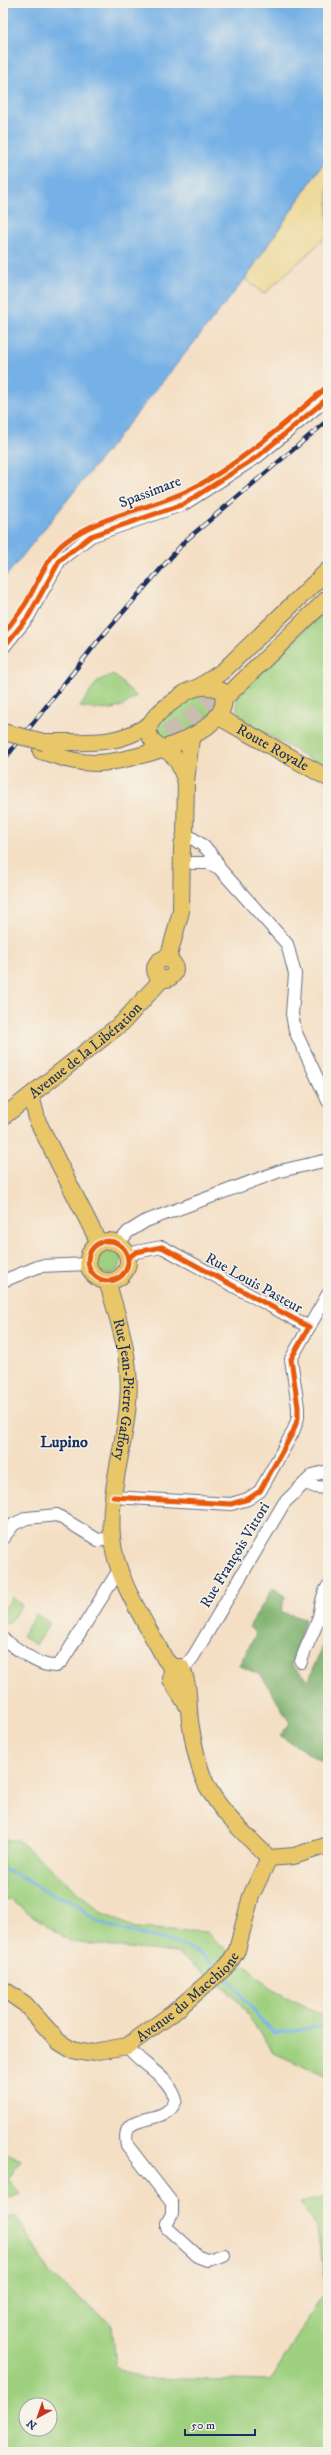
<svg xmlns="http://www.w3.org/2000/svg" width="331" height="2455" font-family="'IM FELL DW Pica',serif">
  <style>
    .green { fill: #9fd07f; stroke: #5d806e; fill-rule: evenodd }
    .forest { fill: #7fb26e; stroke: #4d7066 }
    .sand { fill: #eeda9e; stroke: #84847e }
    .water { fill: #74b0e6; stroke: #4870a2 }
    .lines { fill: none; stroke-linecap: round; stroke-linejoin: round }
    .stream { stroke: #74b0e6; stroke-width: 3 }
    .major-tunnel { stroke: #c9bcb0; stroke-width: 16; stroke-dasharray: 16 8; stroke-linecap: butt }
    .minor-casing { stroke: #676d82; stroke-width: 14 }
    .major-casing { stroke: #676d82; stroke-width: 18 }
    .minor { stroke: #fff; stroke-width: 12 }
    .major { stroke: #e9c769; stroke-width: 16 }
    .rail-casing { stroke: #1b2f5e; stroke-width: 4.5 }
    .rail { stroke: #f7f3e8; stroke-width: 3; stroke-dasharray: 9; stroke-linecap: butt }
    .major-bridge-casing { stroke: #676d82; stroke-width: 18; stroke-linecap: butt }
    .major-bridge { stroke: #e9c769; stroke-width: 16 }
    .cycleway-casing { stroke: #f7f3e8; stroke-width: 8 }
    .cycleway { stroke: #e8590c; stroke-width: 5 }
    .labels { text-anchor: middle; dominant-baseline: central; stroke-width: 3; stroke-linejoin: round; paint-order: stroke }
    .street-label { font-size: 15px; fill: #1b2f5e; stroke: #f7f3e8 }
    .neighbourhood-label { font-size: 16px; font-weight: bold; fill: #1b2f5e; stroke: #f7f3e8 }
  </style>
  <rect width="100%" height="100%" fill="#f7f3e8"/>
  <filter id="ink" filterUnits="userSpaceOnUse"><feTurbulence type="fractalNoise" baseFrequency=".025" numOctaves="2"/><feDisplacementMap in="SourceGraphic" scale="8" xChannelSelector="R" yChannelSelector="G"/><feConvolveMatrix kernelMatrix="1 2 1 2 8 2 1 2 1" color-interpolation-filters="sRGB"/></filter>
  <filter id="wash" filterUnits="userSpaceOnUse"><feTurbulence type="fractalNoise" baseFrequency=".012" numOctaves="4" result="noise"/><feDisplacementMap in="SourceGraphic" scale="16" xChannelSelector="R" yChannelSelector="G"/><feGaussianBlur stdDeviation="0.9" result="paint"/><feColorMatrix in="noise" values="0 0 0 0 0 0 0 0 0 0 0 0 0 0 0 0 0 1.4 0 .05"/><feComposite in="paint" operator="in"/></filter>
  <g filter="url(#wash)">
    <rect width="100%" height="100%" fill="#f4dfc4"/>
    <g class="green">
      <path d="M328,605V769L245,722L237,710V697Z"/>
      <path d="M113,674L136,696C116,714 104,710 80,707L98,681Z"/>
      <path d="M200,691L211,692L217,699L213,713L177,738L168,742L158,737L156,723Z"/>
      <circle cx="108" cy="1261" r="13"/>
      <path d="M12,1597L22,1605L8,1624L3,1621V1611Z"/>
      <path d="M36,1614L50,1623L36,1645L22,1636Z"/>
      <path d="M3,1840H18L102,1913L135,1928L206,1932L273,1990L328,2018V2077L274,2053L235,1997L177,1953L71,1942L10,1900L3,1899Z"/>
      <path d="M3,2151L21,2160L8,2180L20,2194L3,2200Z"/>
      <path d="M328,2197V2452H3V2220L16,2216L51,2275L112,2325L116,2366L140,2378L270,2381L327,2288L316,2226L300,2203ZM26,2405H50V2429H26Z"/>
    </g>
    <path class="forest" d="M273,1588L285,1596L281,1612L305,1619L291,1665L309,1680L322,1646L328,1650V1765L280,1736L290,1723L262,1676L239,1665L256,1634L249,1627Z"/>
    <path class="sand" d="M328,156V235L264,294L245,279Z"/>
    <path class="water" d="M3,3H328V156L245,279L3,580Z"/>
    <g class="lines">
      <g class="stream">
        <path d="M3,1870C20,1873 31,1884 46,1892C56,1897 69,1898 77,1904C82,1908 86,1914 91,1917C131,1941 182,1931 217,1968"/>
        <path d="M224,1975C243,1993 254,2016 274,2033L319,2027L328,2029"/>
      </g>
    </g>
  </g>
  <g filter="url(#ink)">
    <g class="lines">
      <path class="major-tunnel" d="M145,745C181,727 197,715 225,686"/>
      <defs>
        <g id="minor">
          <path d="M3,648L28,617L60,560L91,536L184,504L257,457L328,398"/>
          <path d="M185,834C200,842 214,852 219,868L287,944L295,974L292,1014L295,1031L328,1101"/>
          <path d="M192,863H208L219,868"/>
          <path d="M118,1244L128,1232L146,1221L280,1171L328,1160"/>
          <path d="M3,1281L40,1266L89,1264"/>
          <path d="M309,1327L328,1294"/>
          <path d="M305,1483L316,1487L328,1488"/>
          <path d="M113,1497L231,1504L248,1499L260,1491L293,1432L298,1418V1407L291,1359L309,1327L162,1247L136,1252L128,1258"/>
          <path d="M3,1538L14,1524L27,1518L57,1515L98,1540L112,1538"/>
          <path d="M3,1639C18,1649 38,1667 56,1666L62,1661L119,1570"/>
          <path d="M301,1662C305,1646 316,1630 319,1616C322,1605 321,1596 328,1586"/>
          <path d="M181,1667L187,1664L193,1657L284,1503L313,1475L328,1471"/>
          <path d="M127,2046C143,2067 168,2074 176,2100C165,2129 119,2108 127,2145L172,2203V2214L167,2223V2228L199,2257L207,2260L224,2255"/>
        </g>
        <g id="major">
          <path d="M199,687L223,671L328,570"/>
          <path d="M225,698L328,598"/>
          <path id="s1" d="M217,716L328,778"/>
          <path d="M44,742C84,741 115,748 150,724"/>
          <path d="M41,751C60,757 78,764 98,763C127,762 239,735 222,691C209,684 194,686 182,695C169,705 135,724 155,743C161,748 169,751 175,758C180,764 183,775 186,782"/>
          <circle cx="165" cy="969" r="10"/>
          <path d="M165,959L170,952L181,911L182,846L185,834L186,782L191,738"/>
          <path d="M31,1096L38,1122L99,1243"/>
          <path id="s2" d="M3,1117L122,1023L162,979"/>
          <circle cx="108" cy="1261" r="20"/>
          <path id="s3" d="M107,1281C119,1321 132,1360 128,1402C125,1447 108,1492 112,1537C115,1578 146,1623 165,1659L172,1667H181C191,1686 187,1707 191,1727C194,1746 198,1768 207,1786C222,1814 247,1836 269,1858"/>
          <path d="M172,1667L171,1680L188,1707"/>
          <path d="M269,1858L294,1856L328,1845"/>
          <path id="s4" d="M3,1989L25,2004L59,2042L72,2050L87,2053L127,2046L173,2013L228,1965L237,1950L251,1896L269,1858"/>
        </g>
      </defs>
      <use href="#minor" class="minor-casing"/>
      <use href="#major" class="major-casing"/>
      <use href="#minor" class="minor"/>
      <use href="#major" class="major"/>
      <defs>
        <path id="rail" d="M3,761L98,641L185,541L328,420"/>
      </defs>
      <use href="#rail" class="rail-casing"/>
      <use href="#rail" class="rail"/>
      <defs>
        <path id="major-bridge" d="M3,732L44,742"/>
      </defs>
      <use href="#major-bridge" class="major-bridge-casing"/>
      <use href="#major-bridge" class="major-bridge"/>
      <defs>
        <g id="cycleway">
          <path d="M3,635C10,624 19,614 26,603C38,583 46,557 65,542C99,516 146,510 185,492C235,469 286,422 328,386"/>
          <path d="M3,648L28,617L60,560L91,536L184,504L257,457L328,398"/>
          <circle cx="108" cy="1261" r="20"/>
          <path d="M113,1497L231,1504L248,1499L260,1491L293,1432L298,1418V1407L291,1359L309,1327L162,1247L136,1252L128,1258"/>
        </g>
      </defs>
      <use href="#cycleway" class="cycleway-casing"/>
      <use href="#cycleway" class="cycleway"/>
    </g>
  </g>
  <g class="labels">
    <g class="street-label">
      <text transform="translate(150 492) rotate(-21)">Spassimare</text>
      <text stroke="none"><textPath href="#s1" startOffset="64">Route Royale</textPath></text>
      <text stroke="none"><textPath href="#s2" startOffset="106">Avenue de la Libération</textPath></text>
      <text transform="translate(254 1283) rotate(29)">Rue Louis Pasteur</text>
      <text stroke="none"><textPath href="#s3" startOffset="111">Rue Jean-Pierre Gaffory</textPath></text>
      <text transform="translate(235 1555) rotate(-59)">Rue François Vittori</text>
      <text stroke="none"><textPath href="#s4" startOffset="227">Avenue du Macchione</textPath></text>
    </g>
    <g class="neighbourhood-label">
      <text x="64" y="1442">Lupino</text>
    </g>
  </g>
  <rect width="331" height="2455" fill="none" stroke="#f7f3e8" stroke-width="16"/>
  <g transform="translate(38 2417) rotate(220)"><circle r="19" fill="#f7f3e8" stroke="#9fa5b1"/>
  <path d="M0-3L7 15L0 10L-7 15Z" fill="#c8321e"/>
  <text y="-6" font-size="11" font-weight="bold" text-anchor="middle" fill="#1b2f5e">N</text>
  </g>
  <path d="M185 2429v6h70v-6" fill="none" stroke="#1b2f5e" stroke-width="2"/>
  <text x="191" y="2429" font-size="12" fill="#1b2f5e" stroke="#f7f3e8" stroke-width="3" paint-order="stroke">50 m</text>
</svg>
